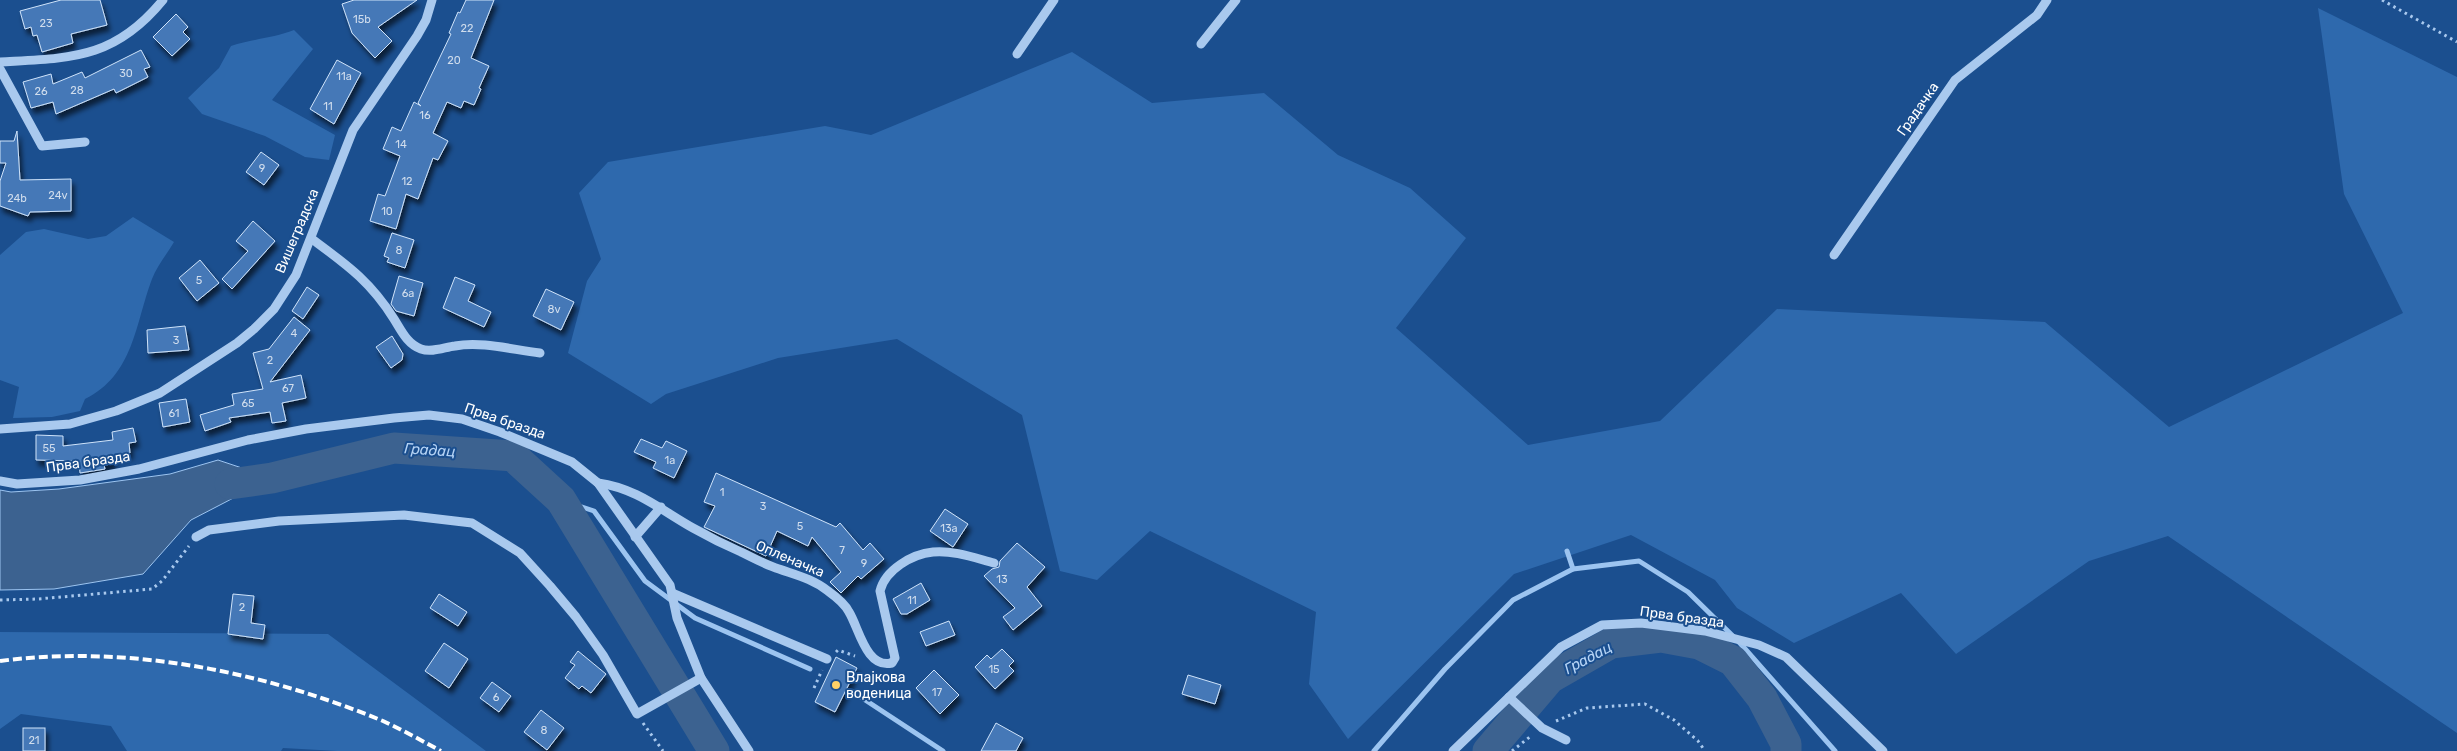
<svg xmlns="http://www.w3.org/2000/svg" width="2457" height="751" font-family="Rubik,sans-serif">
  <style>
    .green { fill: #2e69ad }
    .water { fill: #3c6290; stroke: #9cc4f0 }
    .lines { fill: none; stroke-linecap: round; stroke-linejoin: round }
    .stream { stroke: #9cc4f0; stroke-width: 5 }
    .river { stroke: #3c6290; stroke-width: 31 }
    .building { fill: #4478b7; stroke: #cfe3fa; filter: url(#shadow) }
    .path { stroke: #a9c9ee; stroke-width: 3; stroke-dasharray: 2.5 4; stroke-linecap: butt }
    .minor { stroke: #a9c9ee; stroke-width: 9 }
    .rail { stroke: #fff; stroke-width: 4; stroke-dasharray: 9 4; stroke-linecap: butt }
    .poi-dot { fill: #ffd166; stroke: #1b4f8f; stroke-width: 2 }
    .labels { text-anchor: middle; dominant-baseline: central; stroke-width: 4; stroke-linejoin: round; paint-order: stroke }
    .number-label { font-size: 11px; fill: #d0dded }
    .street-label { font-size: 14px; fill: #fff; stroke: #1b4f8f }
    .poi-label { font-size: 14px; fill: #fff; stroke: #1b4f8f; text-anchor: start }
    .water-label { font-size: 15px; font-style: italic; fill: #b5d3f5; stroke: #1b4f8f }
  </style>
  <defs>
    <filter id="shadow"><feDropShadow dx="3" dy="5.5" stdDeviation="2.5" flood-color="#0009"/></filter>
  </defs>
  <rect width="100%" height="100%" fill="#1b4f8f"/>
  <g class="green">
    <path d="M2318,8L2457,77V733L2168,536L2089,561L1956,654L1901,593L1794,643L1737,608L1715,580L1631,535L1514,574L1348,739L1309,684L1316,612L1150,531L1097,580L1060,571L1022,415L897,339L778,358L666,394L651,404L568,353L587,281L601,259L579,193L608,162L825,126L871,135L1072,52L1152,103L1264,93L1338,155L1410,188L1466,238L1396,328L1528,445L1660,421L1777,309L2045,322L2169,427L2403,313L2344,194Z"/>
    <path d="M294,30L313,49L272,100L335,135L329,160L305,157L265,136L202,114L188,98L219,68L231,46C252,39 274,38 294,30Z"/>
    <path d="M133,217L174,242C167,254 157,266 152,279C135,324 134,375 85,399L80,411L52,417L13,418L19,387L0,380V255L26,232L44,229L88,239L106,236Z"/>
    <path d="M0,632L328,634L486,751H337L283,748L281,751H127L111,726L21,714L0,729Z"/>
  </g>
  <path class="water" d="M218,460L272,478L191,520L143,574L54,589L0,590V490L11,492L59,489L170,474Z"/>
  <g class="lines">
    <g class="stream">
      <path d="M561,500L594,511L645,581L695,618L810,669"/>
      <path d="M1567,551L1573,569"/>
      <path d="M853,692L943,751"/>
      <path d="M1374,751L1445,669L1513,600L1573,569L1639,561L1688,592L1739,642L1835,751"/>
    </g>
    <g class="river">
      <path d="M230,484L272,478L394,448L513,456L561,500L714,751"/>
      <path d="M1488,751L1550,678L1611,643L1661,637L1699,644L1733,661L1762,698L1786,744V751"/>
    </g>
  </g>
  <g class="building">
    <path d="M61,0H100L107,25L71,34L73,43L42,52L37,35L33,36L31,27L25,29L20,11Z"/>
    <path d="M354,0H417L378,27L392,41L375,58L352,33L342,4Z"/>
    <path d="M466,0H494L471,58L489,66L479,88L481,89L474,105L464,101L461,108L447,102L433,133L448,141L438,160L433,158L418,199L406,194L396,229L370,221L378,194L385,196L400,156L383,149L392,127L401,131L414,102L421,106L418,103L451,34L449,33L458,12L460,13Z"/>
    <path d="M176,14L188,27L183,32L190,39L172,56L153,37Z"/>
    <path d="M141,50L150,67L144,69L148,77L116,93L114,89L56,114L53,102L31,108L23,82L51,74L53,84L82,72L85,78Z"/>
    <path d="M337,60L361,73L334,124L310,109Z"/>
    <path d="M17,131L20,180L71,179V211L30,212L28,216L0,206V181L6,163H0V141H14Z"/>
    <path d="M261,152L279,165L264,185L246,172Z"/>
    <path d="M253,221L275,241L232,289L222,279L248,251L236,241Z"/>
    <path d="M392,233L414,240L405,268L387,262L389,258L384,256Z"/>
    <path d="M200,260L219,283L197,301L179,278Z"/>
    <path d="M399,276L423,283L414,316L396,311L391,304Z"/>
    <path d="M455,277L475,285L468,301L491,312L484,327L443,308Z"/>
    <path d="M307,287L319,295L303,319L292,311Z"/>
    <path d="M546,289L574,302L561,330L533,316Z"/>
    <path d="M294,317L310,330L270,382L301,375L306,398L282,403L286,421L272,423L270,412L229,418L231,422L205,431L200,415L234,405L232,394L263,389L253,353L269,349Z"/>
    <path d="M185,326L189,350L148,353L147,330Z"/>
    <path d="M392,336L403,354L402,360L391,368L376,347Z"/>
    <path d="M186,399L190,422L163,427L159,403Z"/>
    <path d="M133,428L136,442L129,443L130,453L112,457L113,464L104,465L105,469L80,473L79,461L36,460V435L63,436V446L113,440L112,432Z"/>
    <path d="M641,439L662,448L666,441L687,451L674,478L653,468L656,462L634,452Z"/>
    <path d="M716,473L836,527L840,523L863,550L870,543L884,559L861,579L858,576L841,593L830,582L841,572L812,537L808,546L777,531L766,556L704,527L715,506L704,502Z"/>
    <path d="M945,509L968,524L953,547L930,531Z"/>
    <path d="M1017,543L1045,567L1027,587L1042,606L1013,630L1003,617L1015,608L984,576L992,569L999,567L1000,561Z"/>
    <path d="M921,583L930,600L907,614H901L893,599Z"/>
    <path d="M233,594L254,596L251,623L265,625L263,639L228,634Z"/>
    <path d="M439,594L467,612L458,626L430,608Z"/>
    <path d="M949,621L955,635L926,646L920,632Z"/>
    <path d="M444,643L468,659L449,688L425,671Z"/>
    <path d="M1002,649L1014,661L1009,666L1014,671L995,689L975,667L987,655L991,659Z"/>
    <path d="M578,651L606,674L591,693L582,686L579,689L565,678L575,665L570,662Z"/>
    <path d="M836,657L857,668L835,712L815,702Z"/>
    <path d="M934,670L959,695L940,714L916,688Z"/>
    <path d="M1188,675L1221,685L1215,704L1182,694Z"/>
    <path d="M492,682L511,696L499,712L480,698Z"/>
    <path d="M541,710L564,728L547,750L524,732Z"/>
    <path d="M996,723L1023,738L1016,751H981Z"/>
    <rect x="23" y="728" width="22" height="23"/>
  </g>
  <g class="lines">
    <g class="path">
      <path d="M2382,0L2457,42"/>
      <path d="M0,600L38,599L152,589L162,581L189,546"/>
      <path d="M836,652L838,650L855,656"/>
      <path d="M814,688L822,670"/>
      <path d="M1556,721L1587,708L1645,704L1674,720L1698,741L1705,751"/>
      <path d="M643,723L663,751"/>
      <path d="M1512,751L1531,736"/>
    </g>
    <g class="minor">
      <path d="M1201,44L1236,0"/>
      <path d="M1017,54L1054,0"/>
      <path d="M0,62C70,58 114,60 163,0"/>
      <path d="M0,69L42,146L85,142"/>
      <path d="M312,239C347,265 370,281 394,319C401,330 407,344 421,349C432,353 445,347 455,346C482,341 513,350 540,353"/>
      <path d="M1834,255L1955,80L2037,15L2047,0"/>
      <path d="M0,429L70,424L116,411L160,393L237,343L254,329L274,309L296,275L353,130L417,36L426,20L432,0"/>
      <path d="M0,481L17,484L80,480L139,469L248,440L306,429L394,418L429,415L462,419L500,432L572,462L598,483L670,585L677,618L701,678L749,751"/>
      <path d="M598,483C636,488 661,510 693,528C709,537 725,545 741,552C753,558 766,565 779,569C796,575 813,579 828,591C835,596 845,604 849,612C859,628 866,669 892,663L895,658L880,591C885,570 912,554 933,552C953,550 975,558 994,563"/>
      <path d="M196,537L209,530L279,521L404,515L472,523L520,553L550,586L576,617L603,655L637,714L701,678"/>
      <path d="M635,537L661,507"/>
      <path d="M672,593L827,659"/>
      <path d="M1509,697L1542,728L1566,740"/>
      <path d="M1453,751L1561,647L1602,625L1641,623L1705,631L1759,645L1786,657L1883,751"/>
    </g>
    <path class="rail" d="M0,661C128,644 265,672 383,721C403,730 422,741 441,751"/>
  </g>
  <circle class="poi-dot" cx="836" cy="685" r="5"/>
  <g class="labels">
    <g class="number-label">
      <text x="362" y="19">15b</text>
      <text x="46" y="23">23</text>
      <text x="467" y="28">22</text>
      <text x="454" y="60">20</text>
      <text x="126" y="73">30</text>
      <text x="344" y="76">11a</text>
      <text x="77" y="90">28</text>
      <text x="41" y="91">26</text>
      <text x="328" y="106">11</text>
      <text x="425" y="115">16</text>
      <text x="401" y="144">14</text>
      <text x="262" y="168">9</text>
      <text x="407" y="181">12</text>
      <text x="58" y="195">24v</text>
      <text x="17" y="198">24b</text>
      <text x="387" y="211">10</text>
      <text x="399" y="250">8</text>
      <text x="199" y="280">5</text>
      <text x="408" y="293">6a</text>
      <text x="554" y="309">8v</text>
      <text x="294" y="333">4</text>
      <text x="176" y="340">3</text>
      <text x="270" y="360">2</text>
      <text x="288" y="388">67</text>
      <text x="248" y="403">65</text>
      <text x="174" y="413">61</text>
      <text x="49" y="448">55</text>
      <text x="670" y="460">1a</text>
      <text x="722" y="492">1</text>
      <text x="763" y="506">3</text>
      <text x="800" y="526">5</text>
      <text x="949" y="528">13a</text>
      <text x="842" y="550">7</text>
      <text x="864" y="563">9</text>
      <text x="1002" y="579">13</text>
      <text x="912" y="600">11</text>
      <text x="242" y="607">2</text>
      <text x="994" y="669">15</text>
      <text x="937" y="692">17</text>
      <text x="496" y="697">6</text>
      <text x="544" y="730">8</text>
      <text x="34" y="740">21</text>
    </g>
    <g class="street-label">
      <text transform="translate(1918 109) rotate(-55)">Градачка</text>
      <text transform="translate(297 231) rotate(-67)">Вишеградска</text>
      <text transform="translate(505 421) rotate(19)">Прва бразда</text>
      <text transform="translate(88 462) rotate(-8)">Прва бразда</text>
      <text transform="translate(790 559) rotate(23)">Опленачка</text>
      <text transform="translate(1682 617) rotate(8)">Прва бразда</text>
    </g>
    <g class="poi-label">
      <text x="846" y="677">Влајкова<tspan x="846" dy="16">воденица</tspan></text>
    </g>
    <g class="water-label">
      <text transform="translate(430 450) rotate(4)">Градац</text>
      <text transform="translate(1588 658) rotate(-28)">Градац</text>
    </g>
  </g>
</svg>
